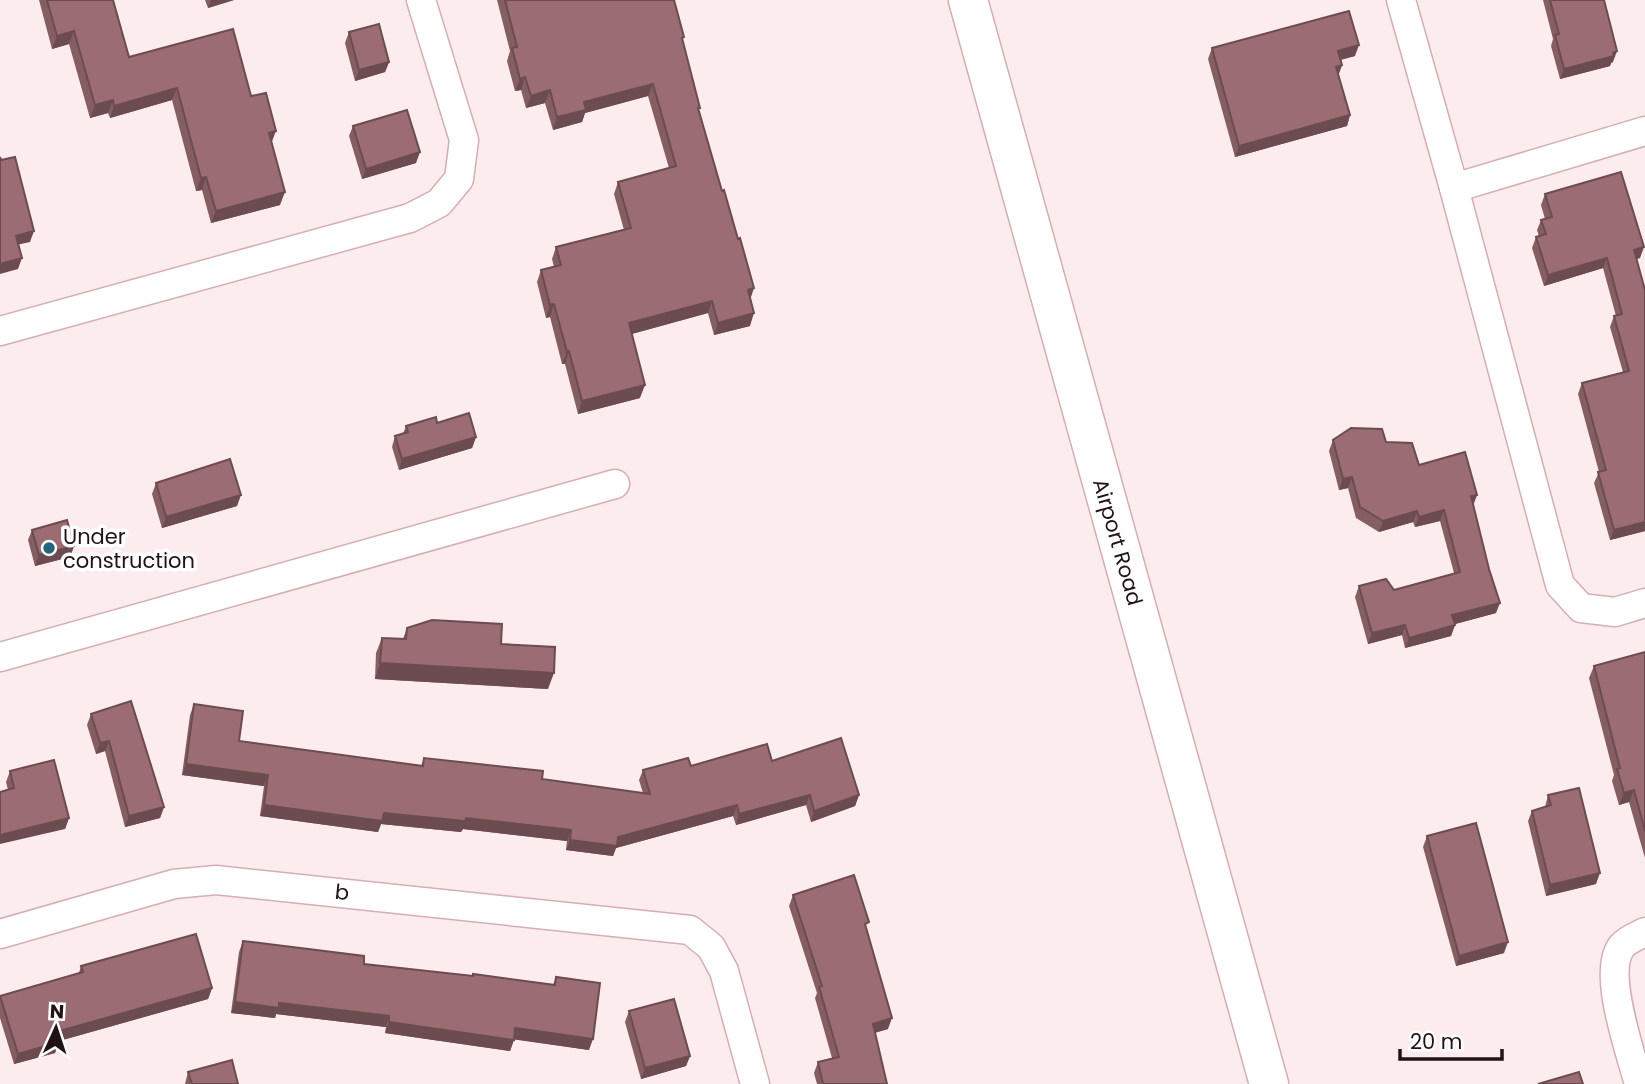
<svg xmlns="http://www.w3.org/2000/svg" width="1645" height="1084" font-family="Poppins,sans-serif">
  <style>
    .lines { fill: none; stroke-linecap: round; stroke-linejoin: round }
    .minor-casing { stroke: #d5aeb2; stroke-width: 31 }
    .primary-casing { stroke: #d5aeb2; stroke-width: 41 }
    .minor { stroke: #fff; stroke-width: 28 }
    .primary { stroke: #fff; stroke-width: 38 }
    .wall { fill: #855e62 }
    .shaded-wall { fill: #6c4c50 }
    .building { fill: #9b6d72; stroke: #6c4c50; stroke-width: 2 }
    .poi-dot { fill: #25657a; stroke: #fefefe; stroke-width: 2.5 }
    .labels { text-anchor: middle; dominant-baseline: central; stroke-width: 7; stroke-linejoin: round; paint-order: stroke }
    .poi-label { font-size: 21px; fill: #211315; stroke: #fefefe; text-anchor: start }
    .street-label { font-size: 21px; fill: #211315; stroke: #fefefe }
  </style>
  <rect width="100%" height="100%" fill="#fdecee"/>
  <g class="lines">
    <defs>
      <g id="minor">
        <path d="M1401,0L1454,188L1560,585L1581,608L1615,612L1645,603"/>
        <path d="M1454,188L1645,131"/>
        <path d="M0,331L410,218L439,203L459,179L464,140L421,0"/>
        <path d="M0,657L615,484"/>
        <path d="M0,934L174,884L216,880L690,930L711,947L724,971L755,1084"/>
        <path d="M1639,1084C1631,1054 1601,971 1622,946C1627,940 1637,936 1645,932"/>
      </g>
      <path id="primary" d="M968,0L1269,1084"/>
    </defs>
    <use href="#minor" class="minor-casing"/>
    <use href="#primary" class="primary-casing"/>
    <use href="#minor" class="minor"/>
    <use href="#primary" class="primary"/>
  </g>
  <g class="wall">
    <path d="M39,0H113L129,57L251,96L271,143L280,205L211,223L202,190L196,191L172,100L110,118L108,113L90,118L69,44L52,49Z"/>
    <path d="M205,0H234L208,8Z"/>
    <path d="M497,0H674L683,42L700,108L698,111L750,298V326L714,335L708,313L632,334L640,398L578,414L565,364H562L550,317L546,318L537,282L541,270L554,267L552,259L556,247L624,230L614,194L618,182L669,168L648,96L585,113L582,122L553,130L545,103L526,108L521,90L515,91L507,61L510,51Z"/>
    <path d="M1543,0H1604L1613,62L1611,63L1610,66L1560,79L1551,46L1553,39Z"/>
    <path d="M349,32L389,62L385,72L355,81L345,43Z"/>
    <path d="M1212,48L1355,56L1341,60L1342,65L1338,76L1350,115L1347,126L1235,157L1208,59Z"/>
    <path d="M353,126L416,163L362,179L349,136Z"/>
    <path d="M1545,194L1640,258L1636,259L1645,290V531L1610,540L1594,483L1599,472L1578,394L1582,383L1623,372L1610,327L1614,316H1616L1603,268L1544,286L1532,248L1536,237L1539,236L1537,230L1541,220L1545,219L1541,205Z"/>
    <path d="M437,423L476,437L472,448L399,470L392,447L395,436L403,434L406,426Z"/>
    <path d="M1333,440L1386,442L1419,465L1477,495L1473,504L1496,613L1455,624L1451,636L1405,648L1402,635L1368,644L1355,597L1359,586L1394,590L1454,573L1440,521L1415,527L1413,522L1379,532L1356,518L1348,488L1339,490L1329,451Z"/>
    <path d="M156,483L237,506L162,528L152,494Z"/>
    <path d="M32,530L74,546L70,557L35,566L28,540Z"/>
    <path d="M407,628L501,644L548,689L375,679L376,653L382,638L403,639Z"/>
    <path d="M1645,652V858L1629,802L1619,805L1612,781L1614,775L1589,678L1594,666Z"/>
    <path d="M194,704L239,741L421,766L424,758L542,779L643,793L639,780L643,770L772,761L859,795L855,806L811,822L806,805L736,825L733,816L616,848L613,856L566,850L567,841L463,829L461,832L381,824L378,832L260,816L264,786L182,775L190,715Z"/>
    <path d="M91,714L164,807L160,818L125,827L105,751L96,754L87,725Z"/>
    <path d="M10,771L69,818L65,829L8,790L6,782Z"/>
    <path d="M1548,795L1596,884L1546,896L1528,821L1532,811L1545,807Z"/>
    <path d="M1427,836L1504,953L1456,966L1423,847Z"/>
    <path d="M793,895L867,930L888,1029L875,1033L887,1084H817L814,1073L818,1062L832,1058L815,998L817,993L789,906Z"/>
    <path d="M243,941L364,964L553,985L556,977L589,1050L514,1039L510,1051L385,1033L386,1027L276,1014L275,1018L231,1013L239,952Z"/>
    <path d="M81,966L212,988L208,999L59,1041L55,1053L14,1064L0,1018V996L79,973Z"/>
    <path d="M629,1011L690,1056L686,1066L641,1079L625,1022Z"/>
    <path d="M188,1072L238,1084H185Z"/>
  </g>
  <g class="shaded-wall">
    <path d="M211,0H234L208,8Z"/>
    <path d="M74,31L69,44L52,49L57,36Z"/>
    <path d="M1359,45L1355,56L1334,61L1338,51Z"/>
    <path d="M1617,51L1613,62L1611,63L1610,66L1560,79L1564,69Z"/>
    <path d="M389,62L385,72L355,81L359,70Z"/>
    <path d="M1342,65L1338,76L1336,67Z"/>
    <path d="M525,77L521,90L515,91L520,79Z"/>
    <path d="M653,84L648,96L585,113L582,122L553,130L557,117L584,102Z"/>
    <path d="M177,88L172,100L110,118L114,106Z"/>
    <path d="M550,90L545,103L526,108L531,96Z"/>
    <path d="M113,100L108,113L90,118L95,105Z"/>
    <path d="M1350,115L1347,126L1235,157L1239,146Z"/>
    <path d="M276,131L271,144L269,133Z"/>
    <path d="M420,152L416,163L362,179L366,169Z"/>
    <path d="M206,177L202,190L196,191L201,178Z"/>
    <path d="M285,192L280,205L211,223L216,211Z"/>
    <path d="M34,231L30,242L12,246L16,236Z"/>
    <path d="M1644,247L1640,258L1630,261L1634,250Z"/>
    <path d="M22,258L18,269L0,274V264Z"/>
    <path d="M1607,258L1603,268L1544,286L1548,275Z"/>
    <path d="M754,288L750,300L748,290Z"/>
    <path d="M712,301L708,313L624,336L629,323Z"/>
    <path d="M554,304L550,317L546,318L550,305Z"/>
    <path d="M754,313L750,326L714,335L718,323Z"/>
    <path d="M569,351L565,364H562L567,352Z"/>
    <path d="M645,385L640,398L578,414L582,401Z"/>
    <path d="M476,437L472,448L399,470L402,459Z"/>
    <path d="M1352,477L1348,488L1339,490L1343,479Z"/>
    <path d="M241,495L237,506L162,528L166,517Z"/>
    <path d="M1477,495L1473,506L1471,496Z"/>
    <path d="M1444,510L1440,521L1415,527L1419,517Z"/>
    <path d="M1417,511L1413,522L1379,532L1383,521Z"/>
    <path d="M1645,522V531L1610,540L1614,530Z"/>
    <path d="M74,546L70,557L35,566L39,555Z"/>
    <path d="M1500,603L1496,613L1448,626L1452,615Z"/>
    <path d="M1405,625L1402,635L1368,644L1372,633Z"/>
    <path d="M1455,625L1451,636L1405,648L1409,638Z"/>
    <path d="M380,663L554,673L548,689L375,679Z"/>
    <path d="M109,741L105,751L96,754L100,743Z"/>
    <path d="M186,764L268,775L264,786L182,775Z"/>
    <path d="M1634,790L1629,802L1619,805L1624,793Z"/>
    <path d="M810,795L806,805L736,825L739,814Z"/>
    <path d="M859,795L855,806L811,822L814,811Z"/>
    <path d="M264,805L466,818L571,830L567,841L463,829L461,832L381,824L378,832L260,816Z"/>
    <path d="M737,805L733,816L616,848L613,856L566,850L570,840L618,837Z"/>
    <path d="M164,807L160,818L125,827L129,816Z"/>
    <path d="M69,818L65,829L0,844V835Z"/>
    <path d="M1600,873L1596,884L1546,896L1550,885Z"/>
    <path d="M1508,942L1504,953L1456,966L1459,956Z"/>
    <path d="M212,988L208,999L52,1043L56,1032Z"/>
    <path d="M235,1002L279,1003L389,1016L386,1027L276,1014L275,1018L231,1013Z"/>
    <path d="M892,1018L888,1029L869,1034L873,1024Z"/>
    <path d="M389,1022L514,1040L510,1051L385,1033Z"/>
    <path d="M515,1028L593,1039L589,1050L511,1039Z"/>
    <path d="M59,1042L55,1053L14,1064L18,1054Z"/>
    <path d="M690,1056L686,1066L641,1079L645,1068Z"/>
  </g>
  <g class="building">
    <path d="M47,0H113L129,57L233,29L251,96L266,93L276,131L269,133L285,192L216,211L206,177L201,178L177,88L114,106L113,100L95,105L74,31L57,36Z"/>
    <path d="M505,0H674L684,37L682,38L700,108H698L722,191L724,190L738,239L740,238L754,288L748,290L754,313L718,323L712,301L629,323L645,385L582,401L569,351L567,352L554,304L550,305L541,270L561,265L556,247L631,228L618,182L676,166L653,84L584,102L586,110L557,117L550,90L531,96L525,77L520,79L512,48L517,47Z"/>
    <path d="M1550,0H1604L1617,51L1613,53L1614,56L1564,69L1555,35L1559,34Z"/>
    <path d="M1349,11L1359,45L1338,51L1342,65L1336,67L1350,115L1239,146L1212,48Z"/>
    <path d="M379,24L389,62L359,70L349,32Z"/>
    <path d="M407,110L420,152L366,169L353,126Z"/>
    <path d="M0,157L1,160L15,157L34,231L16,236L22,258L0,264Z"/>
    <path d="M1621,172L1644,247L1634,250L1645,290V522L1614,530L1598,472L1606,470L1582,383L1629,371L1614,316L1622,314L1607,258L1548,275L1536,237L1546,234L1541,220L1552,217L1545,194Z"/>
    <path d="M469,413L476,437L402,459L395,436L408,432L406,426L436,417L437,423Z"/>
    <path d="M1351,428L1382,429L1386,442L1412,443L1419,465L1465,452L1477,495L1471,496L1489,569L1500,603L1452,615L1455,625L1409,638L1405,625L1372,633L1359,586L1386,579L1394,590L1460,572L1444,510L1419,517L1417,511L1383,521L1360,507L1352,477L1343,479L1333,440Z"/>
    <path d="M230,459L241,495L166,517L156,483Z"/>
    <path d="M67,520L74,546L39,555L32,530Z"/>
    <path d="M432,620L502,624L501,644L555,647L554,673L380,663L382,638L406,639L407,628Z"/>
    <path d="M1645,652V831L1634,790L1624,793L1617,769L1620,768L1594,666Z"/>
    <path d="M131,701L164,807L129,816L109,741L100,743L91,714Z"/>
    <path d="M194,704L243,711L239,741L423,766L424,758L543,771L542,779L650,794L643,770L688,758L691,766L767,744L772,761L841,738L859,795L814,811L810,795L739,814L737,805L618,837L617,846L570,840L571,830L466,818L465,821L384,813L382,821L264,805L268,775L186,764Z"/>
    <path d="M54,760L69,818L0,835V792L14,788L10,771Z"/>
    <path d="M1579,788L1600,873L1550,885L1532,811L1551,805L1548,795Z"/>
    <path d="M1476,823L1508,942L1459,956L1427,836Z"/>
    <path d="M854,875L869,922L865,924L892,1018L873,1024L887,1084H823L818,1062L839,1057L819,987L822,986L793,895Z"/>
    <path d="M196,934L212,988L56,1032L59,1042L18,1054L0,996L83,972L81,966Z"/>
    <path d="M243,941L364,956V964L473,976V974L555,985L556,977L600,983L593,1039L515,1028L514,1040L389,1022V1016L279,1003V1008L235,1002Z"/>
    <path d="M674,999L690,1056L645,1068L629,1011Z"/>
    <path d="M232,1060L238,1084H192L188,1072Z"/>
    <path d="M1579,1072L1583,1084H1538Z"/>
  </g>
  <circle class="poi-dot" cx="49" cy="548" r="7"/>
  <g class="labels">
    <g class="poi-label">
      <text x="63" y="536">Under<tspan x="63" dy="24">construction</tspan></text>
    </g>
    <g class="street-label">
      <text transform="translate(1118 542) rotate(74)">Airport Road</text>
      <text transform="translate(342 892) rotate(6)">b</text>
    </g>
  </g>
  <g transform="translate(56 1028) rotate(3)" stroke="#fefefe" stroke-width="5" paint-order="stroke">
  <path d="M0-5L12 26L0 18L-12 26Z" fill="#211315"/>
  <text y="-10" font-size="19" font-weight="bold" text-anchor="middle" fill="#211315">N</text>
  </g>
  <path d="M1400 1049v10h102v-10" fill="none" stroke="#211315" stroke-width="3.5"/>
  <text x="1410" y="1049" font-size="21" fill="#211315" stroke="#fefefe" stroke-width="5" paint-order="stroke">20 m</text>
</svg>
